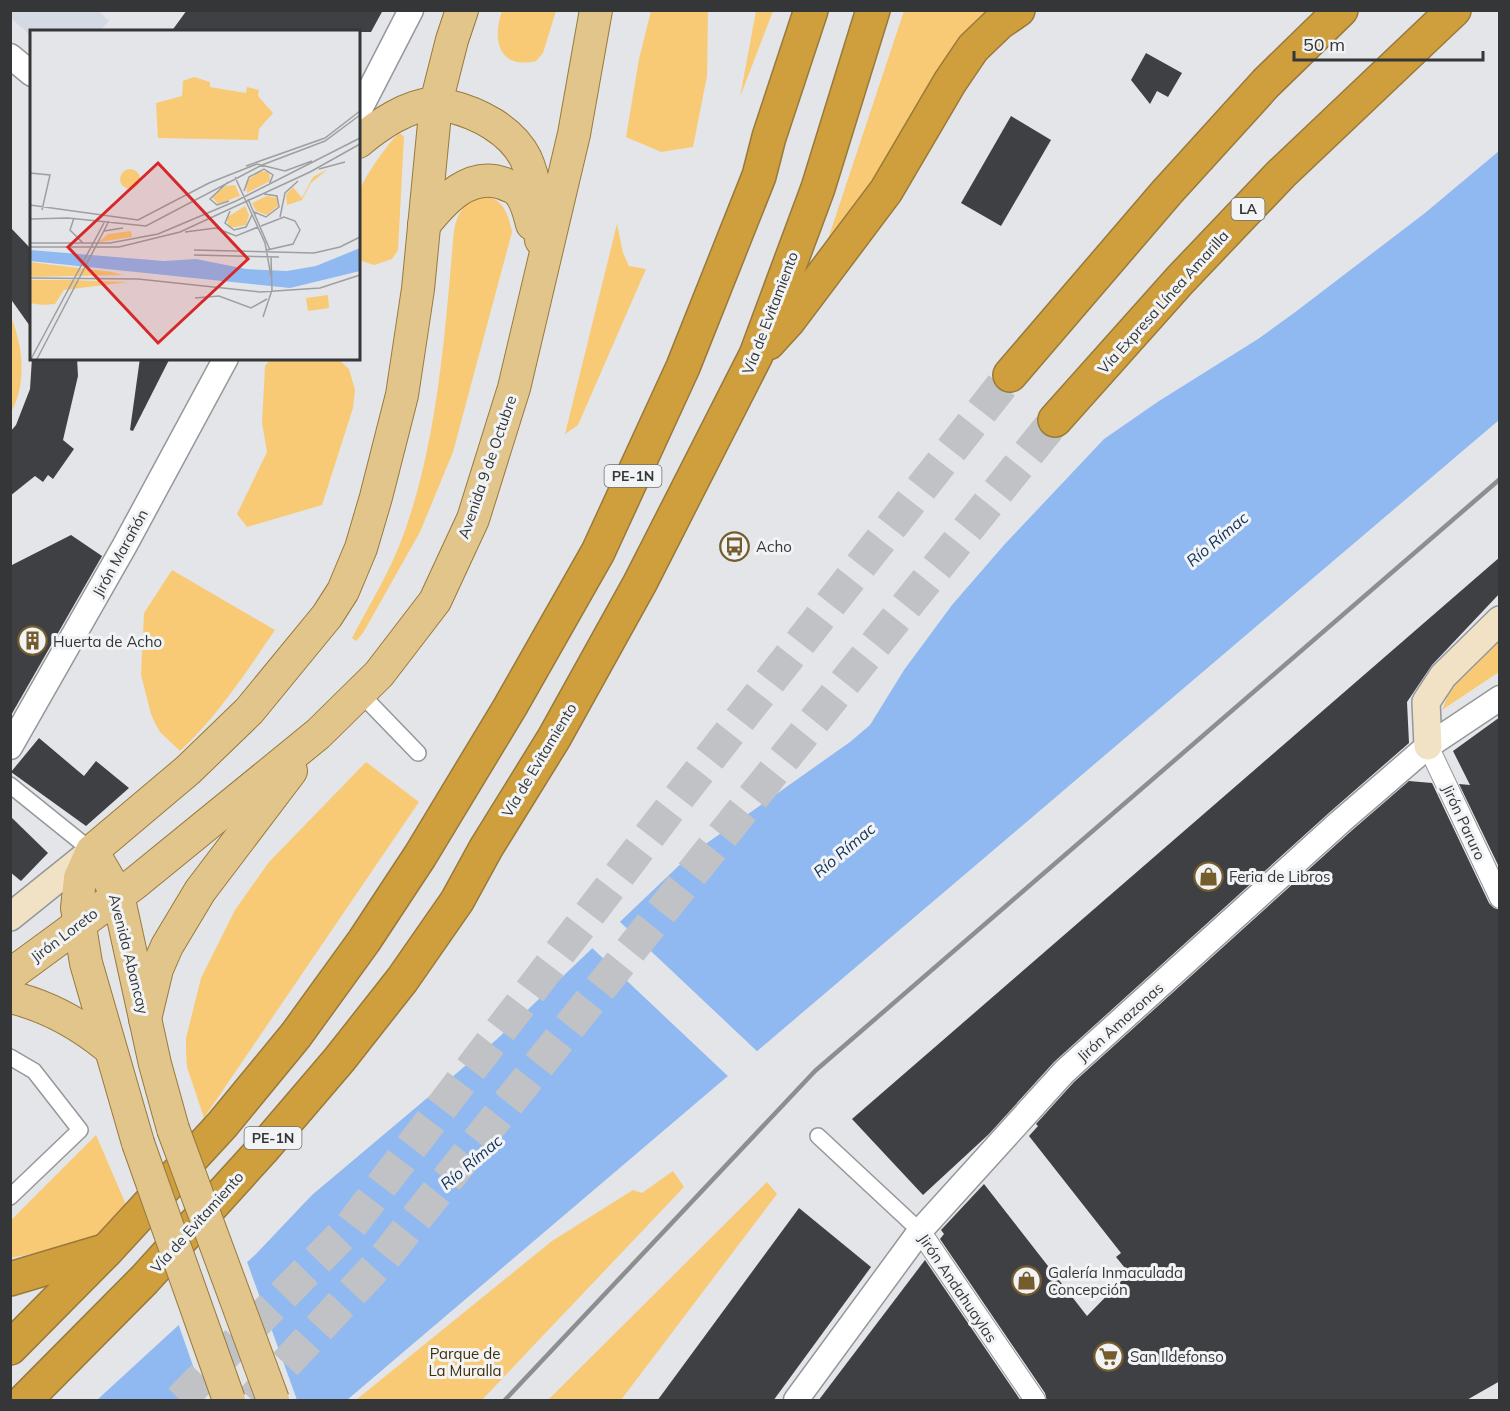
<svg xmlns="http://www.w3.org/2000/svg" width="1510" height="1411" font-family="Mulish,sans-serif">
  <style>
    .built { fill: #d4dae3 }
    .green { fill: #f8ca76 }
    .water { fill: #90b9f1 }
    .pier { fill: #e3e5e8 }
    .building { fill: #3f4043 }
    .lines { fill: none; stroke-linecap: round; stroke-linejoin: round }
    .motorway-tunnel { stroke: #c0c2c5; stroke-width: 33; stroke-dasharray: 33 16; stroke-linecap: butt }
    .pedestrian-casing { stroke: #95979a; stroke-width: 18 }
    .minor-casing { stroke: #95979a; stroke-width: 22 }
    .tertiary-casing { stroke: #95979a; stroke-width: 27 }
    .secondary-casing { stroke: #95979a; stroke-width: 30 }
    .primary-casing { stroke: #997a3b; stroke-width: 34 }
    .motorway-casing { stroke: #997a3b; stroke-width: 36 }
    .pedestrian { stroke: #fff; stroke-width: 15 }
    .minor { stroke: #fff; stroke-width: 20 }
    .tertiary { stroke: #fff; stroke-width: 24 }
    .secondary { stroke: #f1e2c5; stroke-width: 27 }
    .primary { stroke: #e2c58b; stroke-width: 32 }
    .motorway { stroke: #cf9e3d; stroke-width: 33 }
    .rail { stroke: #8c8e90; stroke-width: 4.5 }
    .primary-bridge-casing { stroke: #997a3b; stroke-width: 34; stroke-linecap: butt }
    .primary-bridge { stroke: #e2c58b; stroke-width: 32 }
    .labels { text-anchor: middle; dominant-baseline: central; stroke-width: 6; stroke-linejoin: round; paint-order: stroke }
    .shield { fill: #f1f3f5; stroke: #6d6f70; stroke-width: 1.5 }
    .shield-label { font-size: 14px; font-weight: bold; fill: #353637 }
    .street-label { font-size: 15px; fill: #353637; stroke: #f1f3f5 }
    .poi-label { font-size: 15px; fill: #353637; stroke: #f1f3f5; text-anchor: start }
    .park-label { font-size: 15px; fill: #412f09; stroke: #f1f3f5 }
    .water-label { font-size: 16px; font-style: italic; fill: #0f305b; stroke: #f1f3f5 }
    .inset-road { fill: none; stroke: #9d9fa1; stroke-width: 1.5 }
    .view { fill: #d62828; fill-opacity: 0.15; stroke: #d62828; stroke-width: 3 }
    .inset-edge { fill: none; stroke: #353637; stroke-width: 3 }
  </style>
  <rect width="100%" height="100%" fill="#e3e5e8"/>
  <path class="built" d="M97,10L109,21L99,31L32,32L31,36L11,18V11Z"/>
  <g class="green">
    <path d="M502,11H556L543,53L536,61C498,70 492,39 502,11Z"/>
    <path d="M651,11H708L707,76L693,147L661,152L626,137L639,59Z"/>
    <path d="M756,11H773L740,97Z"/>
    <path d="M904,11H1003L870,192L815,278Z"/>
    <path d="M400,133L404,137L398,250L392,259L374,265L359,260C358,240 355,212 358,194C361,182 390,139 400,133Z"/>
    <path d="M481,196C503,197 508,213 512,232L453,452L420,532L363,633L356,641L352,638C369,605 390,572 403,536C438,441 445,331 454,230C458,212 464,203 481,196Z"/>
    <path d="M617,224L623,253L629,266L646,269L578,425L565,434Z"/>
    <path d="M11,317C23,346 27,384 11,412Z"/>
    <path d="M271,359H338L349,369L355,390L353,408L322,505L247,527L237,514L267,452L262,423L265,366Z"/>
    <path d="M172,570L275,630C246,672 218,716 180,751L160,732L155,723L151,714L141,675L144,613Z"/>
    <path d="M1499,636V672L1442,710L1450,689L1467,668Z"/>
    <path d="M366,762L419,802L204,1118L187,1067L186,1050V1038L201,978L235,910L269,862Z"/>
    <path d="M96,1135L127,1207C123,1213 119,1222 114,1226C91,1244 39,1252 11,1258V1220Z"/>
    <path d="M673,1171L684,1187L482,1400H356L552,1241L633,1190L642,1193Z"/>
    <path d="M767,1182L777,1194L621,1400H548Z"/>
  </g>
  <path class="water" d="M1499,151V420L347,1400H97L256,1254L312,1195L496,1040L690,855L850,742L870,725L904,670L952,605L1004,545L1104,439L1159,401L1258,339L1294,313L1425,213Z"/>
  <g class="pier">
    <path d="M618,920L760,1054L731,1079L590,946Z"/>
    <path d="M246,1259L297,1400H205L178,1323Z"/>
  </g>
  <g class="building">
    <path d="M187,10H383L371,32H171Z"/>
    <path d="M1146,53L1182,73L1168,97L1157,91L1150,104L1131,80Z"/>
    <path d="M1011,116L1051,140L1001,226L961,203Z"/>
    <path d="M10,227L32,250V329L10,298Z"/>
    <path d="M32,358H77L78,376L63,440L74,449L53,479L48,475L43,482L35,476L10,496V432L16,425L30,389Z"/>
    <path d="M140,358H170L133,431L130,430Z"/>
    <path d="M71,535L102,556L10,717V566Z"/>
    <path d="M1500,557V593L1432,665L1407,702L1409,743L1331,811L1054,1062L989,1134L923,1195L852,1119Z"/>
    <path d="M1500,717V869L1459,784L1470,785L1453,751Z"/>
    <path d="M39,738L84,776L96,761L129,788L86,826L11,772Z"/>
    <path d="M1409,781L1432,783L1489,903L1494,908L1500,910V1381L1465,1401H1047L1045,1393L940,1239L944,1234L941,1230L984,1184L1087,1316L1129,1273L1116,1257L1121,1253L1029,1136L1038,1126L1036,1124L1074,1082L1349,833Z"/>
    <path d="M10,816L48,853L21,881L10,872Z"/>
    <path d="M799,1208L871,1267L773,1401H657Z"/>
    <path d="M925,1260L1021,1401H818Z"/>
  </g>
  <g class="lines">
    <g class="motorway-tunnel">
      <path d="M180,1400L349,1228L669,810L1010,375"/>
      <path d="M252,1400L385,1257L1055,420"/>
    </g>
    <defs>
      <g id="pedestrian">
        <path d="M360,693L418,753"/>
        <path d="M10,785L92,851"/>
        <path d="M10,1057L34,1071L80,1130L10,1197"/>
        <path d="M818,1136L920,1231"/>
      </g>
      <g id="minor">
        <path d="M1428,746L1500,898"/>
        <path d="M920,1231L1035,1400"/>
      </g>
      <g id="tertiary">
        <path d="M10,56L32,74"/>
        <path d="M358,113L411,10"/>
        <path d="M10,747L125,545L226,358"/>
        <path d="M796,1400L920,1231L1064,1072L1340,822L1428,746L1500,698"/>
      </g>
      <g id="secondary">
        <path d="M1428,746L1426,702L1443,676L1500,620"/>
        <path d="M10,917L92,851"/>
      </g>
      <g id="primary">
        <path d="M358,142C380,124 406,106 435,103C439,103 444,105 449,106C478,113 512,130 526,159C537,184 538,214 541,240"/>
        <path d="M424,225C443,201 470,170 505,184C508,186 514,187 517,190C526,198 529,213 532,224"/>
        <path d="M92,851L118,895L155,1064L173,1129"/>
        <path d="M10,975L134,884L318,734L379,674L435,601L473,519L514,388L574,134L596,10"/>
        <path d="M10,997C49,1006 80,1024 109,1048"/>
        <path d="M145,1019L157,969L167,946L200,891L291,771"/>
        <path d="M138,1143L86,963L77,908L80,878L92,851L188,770L249,711L327,616L343,591L361,548L376,497L402,395L418,289L436,103L452,40L462,10"/>
      </g>
      <g id="motorway">
        <path d="M768,343L789,320L886,191L950,82L973,48L999,23L1018,10"/>
        <path d="M1010,375L1167,192L1266,83L1341,10"/>
        <path d="M1055,420L1180,280L1281,174L1454,10"/>
        <path d="M10,1279L104,1251"/>
        <path d="M10,1348L106,1251L222,1125L296,1035L364,941L420,856L510,707L598,552L683,367L759,176L769,137L811,10"/>
        <path d="M25,1400L144,1280L262,1150L339,1060L402,980L457,901L486,848L554,738L640,583L756,355L818,188L873,10"/>
      </g>
    </defs>
    <use href="#pedestrian" class="pedestrian-casing"/>
    <use href="#minor" class="minor-casing"/>
    <use href="#tertiary" class="tertiary-casing"/>
    <use href="#secondary" class="secondary-casing"/>
    <use href="#primary" class="primary-casing"/>
    <use href="#motorway" class="motorway-casing"/>
    <use href="#pedestrian" class="pedestrian"/>
    <use href="#minor" class="minor"/>
    <use href="#tertiary" class="tertiary"/>
    <use href="#secondary" class="secondary"/>
    <use href="#primary" class="primary"/>
    <use href="#motorway" class="motorway"/>
    <path class="rail" d="M505,1400L815,1071L1500,479"/>
    <defs>
      <g id="primary-bridge">
        <path d="M173,1129L273,1400"/>
        <path d="M138,1143L229,1400"/>
      </g>
    </defs>
    <use href="#primary-bridge" class="primary-bridge-casing"/>
    <use href="#primary-bridge" class="primary-bridge"/>
  </g>
  <defs>
    <symbol id="bus-ring" viewBox="-11 -11 22 22"><circle r="9.5" fill="#f1f3f5" stroke="#755c2d" stroke-width="1.5"/><path d="M-5-6H5V4H4V6H2V4H-2V6H-4V4H-5ZM-3.5-4V0h7V-4ZM-3.5 1.2v1.5H-2V1.2ZM2 1.2v1.5H3.5V1.2Z" fill="#755c2d"/></symbol>
    <symbol id="building-ring" viewBox="-11 -11 22 22"><circle r="9.5" fill="#f1f3f5" stroke="#755c2d" stroke-width="1.5"/><path d="M-4-6H4V6H1V3H-1V6H-4ZM-2.5-4.3h1.7v1.8h-1.7ZM.8-4.3h1.7v1.8H.8ZM-2.5-1h1.7V.8h-1.7ZM.8-1h1.7V.8H.8Z" fill="#755c2d"/></symbol>
    <symbol id="shop-ring" viewBox="-11 -11 22 22"><circle r="9.5" fill="#f1f3f5" stroke="#755c2d" stroke-width="1.5"/><path d="M-5-2.5h2.3a2.7 3.5 0 0 1 5.4 0H5L5.5 6h-11ZM-1.5-2.5h3a1.5 2.3 0 0 0-3 0Z" fill="#755c2d"/></symbol>
    <symbol id="supermarket-ring" viewBox="-11 -11 22 22"><circle r="9.5" fill="#f1f3f5" stroke="#755c2d" stroke-width="1.5"/><path d="M-6-5.5h2.5l.6 2H6L4.5 2H-2.5L-4.4-4H-6ZM-1.5 3.2a1.3 1.3 0 1 0 .1 0ZM3 3.2a1.3 1.3 0 1 0 .1 0Z" fill="#755c2d"/></symbol>
  </defs>
  <g fill-rule="evenodd">
    <use href="#bus-ring" x="718" y="530" width="33" height="33"/>
    <use href="#building-ring" x="16" y="624" width="33" height="33"/>
    <use href="#shop-ring" x="1192" y="860" width="33" height="33"/>
    <use href="#shop-ring" x="1010" y="1264" width="33" height="33"/>
    <use href="#supermarket-ring" x="1092" y="1340" width="33" height="33"/>
  </g>
  <g class="labels">
    <g class="shield">
      <rect x="1231.5" y="198" width="33" height="22" rx="4.5"/>
      <rect x="604.5" y="465" width="57" height="22" rx="4.5"/>
      <rect x="244.5" y="1127" width="57" height="22" rx="4.5"/>
    </g>
    <g class="shield-label">
      <text x="1248" y="209">LA</text>
      <text x="633" y="476">PE-1N</text>
      <text x="273" y="1138">PE-1N</text>
    </g>
    <g class="street-label">
      <text transform="translate(1163 302) rotate(-48)">Vía Expresa Línea Amarilla</text>
      <text transform="translate(770 313) rotate(-69)">Vía de Evitamiento</text>
      <text transform="translate(487 467) rotate(-71)">Avenida 9 de Octubre</text>
      <text transform="translate(120 553) rotate(-61)">Jirón Marañón</text>
      <text transform="translate(539 760) rotate(-59)">Vía de Evitamiento</text>
      <text transform="translate(1464 822) rotate(65)">Jirón Paruro</text>
      <text transform="translate(64 935) rotate(-37)">Jirón Loreto</text>
      <text transform="translate(129 954) rotate(76)">Avenida Abancay</text>
      <text transform="translate(1120 1022) rotate(-42)">Jirón Amazonas</text>
      <text transform="translate(197 1222) rotate(-48)">Vía de Evitamiento</text>
      <text transform="translate(958 1288) rotate(56)">Jirón Andahuaylas</text>
    </g>
    <g class="poi-label">
      <text x="756" y="546">Acho</text>
      <text x="53" y="641">Huerta de Acho</text>
      <text x="1229" y="876">Feria de Libros</text>
      <text x="1048" y="1272">Galería Inmaculada<tspan x="1048" dy="17">Concepción</tspan></text>
      <text x="1130" y="1356">San Ildefonso</text>
    </g>
    <g class="park-label">
      <text x="465" y="1353">Parque de<tspan x="465" dy="17">La Muralla</tspan></text>
    </g>
    <g class="water-label">
      <text transform="translate(1217 539) rotate(-40)">Río Rímac</text>
      <text transform="translate(844 850) rotate(-40)">Río Rímac</text>
      <text transform="translate(471 1162) rotate(-40)">Río Rímac</text>
    </g>
  </g>
  <g transform="translate(30 30)">
    <rect width="330" height="330" fill="#e3e5e8"/>
    <path d="M164,47L180,52V57L216,63L217,57L229,60L228,66L243,83L229,99L228,110L128,108L126,73L152,66L153,51ZM298,139L281,153L272,170L257,175L256,165L263,157L272,168L283,147ZM90 149a10 10 0 1 1 20 0a10 10 0 1 1-20 0ZM239,141L240,151L217,163L216,152L228,142ZM205,155L210,166L188,174L182,167L196,156ZM237,166L247,168L248,176L237,185L226,181L222,173ZM215,176L219,185L216,195L200,198L196,188ZM101,201L102,207L69,212L78,204ZM0,232L82,242L93,245L0,247ZM0,250H39L98,252L34,260L25,274L12,275L0,273ZM298,265L299,278L278,281L276,268Z" fill="#f8ca76"/>
    <path d="M330,218V241L260,258L0,231V220L134,231L166,229L216,239L257,241L286,236Z" fill="#90b9f1"/>
    <path class="inset-road" d="M216,136L295,108L330,81M289,139L315,132M0,143L20,145L12,180M205,147L235,213L241,246M198,152L180,169L187,175L199,171M179,153L227,134L255,141L282,131M214,161L219,147L234,139L243,145L239,155M218,169L240,220M0,175L108,190L179,153M200,181L195,193L204,200L216,197L222,185M224,182L236,187L249,177L247,166L234,164M250,187L255,163L268,151M44,188L40,200L53,213M0,189L38,188L116,196L232,135L295,111L330,85M231,196L254,187L265,191L270,200L263,214L237,220M74,201L93,198M155,202L186,198L206,206L228,197M0,213H80L128,204L206,171L330,108M0,217H89L150,202L280,142L330,114M164,220L284,223L310,217L330,207M164,225L249,227M0,248L108,249L230,262L290,258L330,245M165,268L189,266L221,278L237,269M233,287L242,260L241,227M1,329L74,193M7,329L79,191"/>
    <path class="view" d="M128,133L218,229L128,313L38,217Z"/>
    <rect width="330" height="330" class="inset-edge"/>
  </g>
  <rect width="1510" height="1411" fill="none" stroke="#353637" stroke-width="24"/>
  <path d="M1294 51v9h189v-9" fill="none" stroke="#353637" stroke-width="3"/>
  <text x="1303" y="51" font-size="18" fill="#353637" stroke="#f1f3f5" stroke-width="4.5" paint-order="stroke">50 m</text>
</svg>
